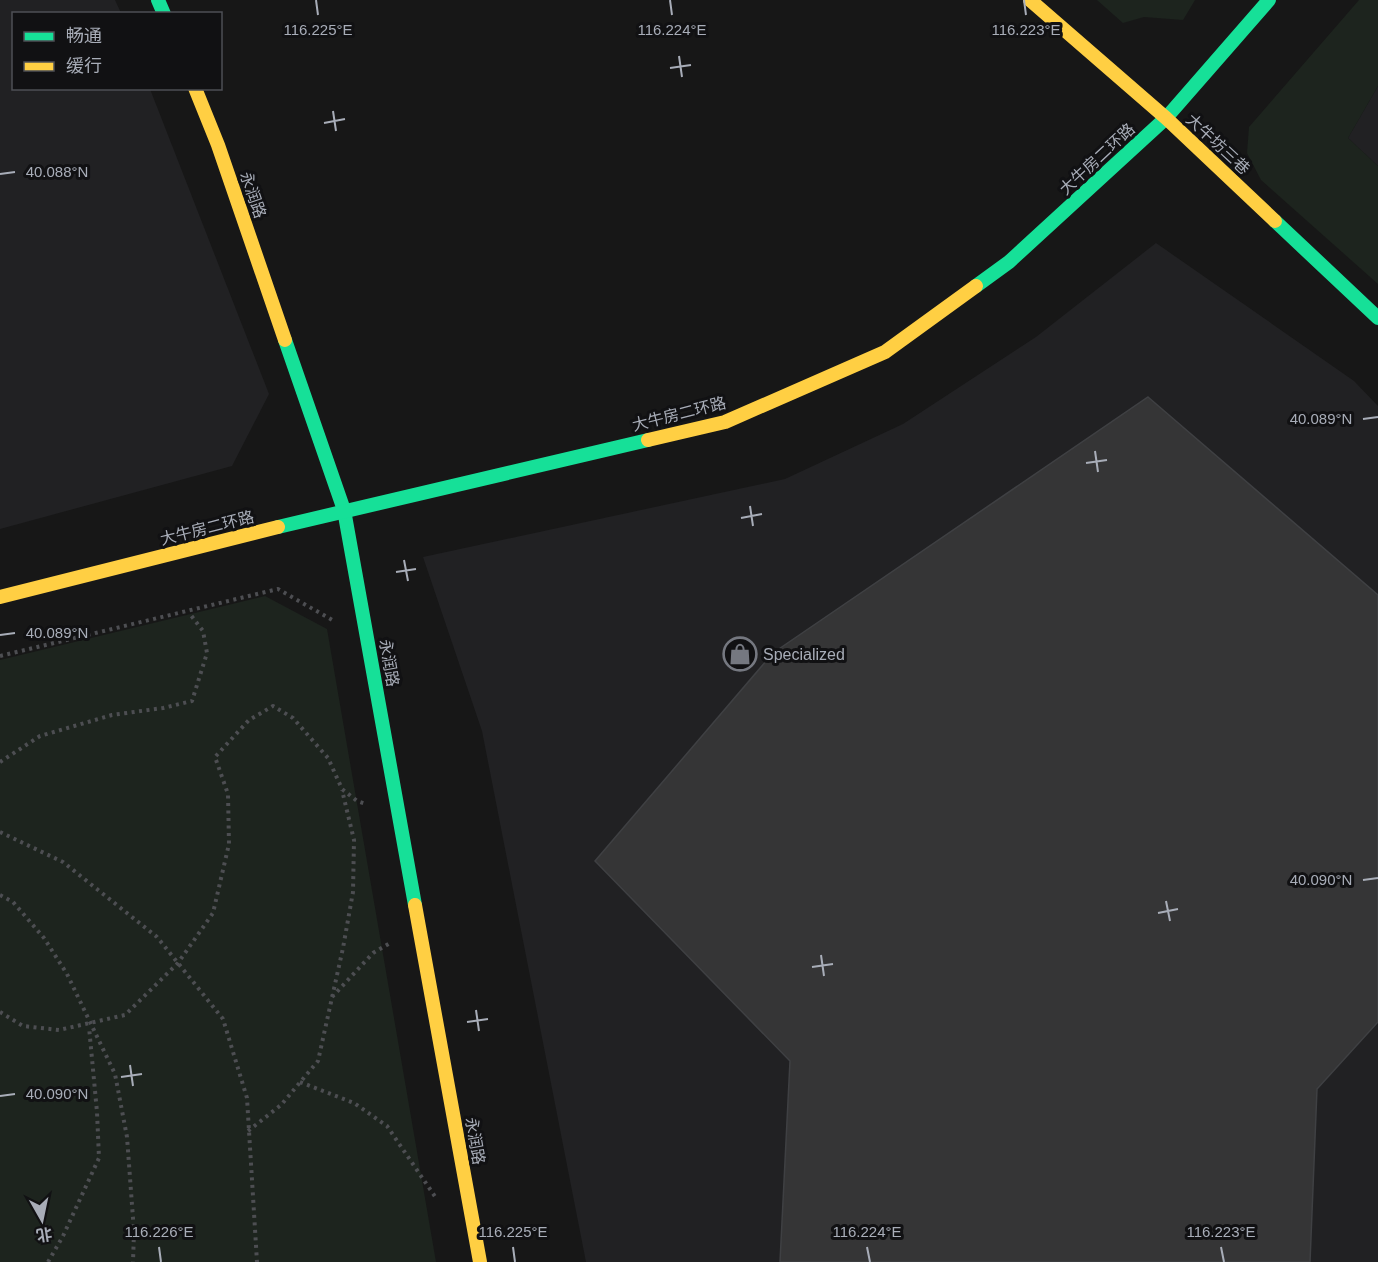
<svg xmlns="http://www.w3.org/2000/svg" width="1378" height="1262" font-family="Helvetica,'Noto Sans SC',sans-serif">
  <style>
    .built { fill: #212123 }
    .green { fill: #1d241e }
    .building { fill: #353536; stroke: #3f4043; stroke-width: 1.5 }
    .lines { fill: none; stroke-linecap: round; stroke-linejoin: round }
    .path { stroke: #4d4e52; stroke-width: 4; stroke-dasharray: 3 4.5; stroke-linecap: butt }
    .fast { stroke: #16e098; stroke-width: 14 }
    .slow { stroke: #ffcf43; stroke-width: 14 }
    .ticks { fill: none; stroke: #a8adb8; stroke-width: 2 }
    .labels { text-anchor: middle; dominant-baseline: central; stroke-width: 6; stroke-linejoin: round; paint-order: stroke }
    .street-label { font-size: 16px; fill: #a8adb8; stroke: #111113 }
    .poi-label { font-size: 16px; fill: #a8adb8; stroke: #111113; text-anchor: start }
    .ticks-label { font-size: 15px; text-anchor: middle; fill: #a8adb8; stroke: #111113; stroke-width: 6; stroke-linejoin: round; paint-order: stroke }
  </style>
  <rect width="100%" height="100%" fill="#171717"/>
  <g class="built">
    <path d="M0,0H115L121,13L14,14V88L150,89L269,394L232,466L0,529Z"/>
    <path d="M1378,86V166L1348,138Z"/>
    <path d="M1156,243L1354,381L1378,406V1262H586L482,731L423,557L785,479L903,424L1036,337Z"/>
  </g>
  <g class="green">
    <path d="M1097,0H1195L1183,20L1144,17L1123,23Z"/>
    <path d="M1359,0H1378V86L1348,138L1378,166V284L1261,180L1247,153L1249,127Z"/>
    <path d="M265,596L327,629L436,1262H0V660Z"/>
  </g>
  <path class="building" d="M1148,397L1378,595V1022L1317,1089L1310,1262H780L790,1061L595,861L773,653Z"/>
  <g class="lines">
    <g class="path">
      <path d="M0,656L278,589L334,621"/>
      <path d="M0,762L40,736L112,715L163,708L192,701L207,653L203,631L190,614"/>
      <path d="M0,832L63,862L157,937L223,1019L247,1098L257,1262"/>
      <path d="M0,895L13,902L44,938L67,974L115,1074L127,1137L134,1232L133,1262"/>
      <path d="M332,997L373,953L392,942"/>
      <path d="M0,1012L23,1026L59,1030L125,1015L178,963L213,913L229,844L228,794L215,757L249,720L273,706L293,718L328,758L342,789L357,801L366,804"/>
      <path d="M300,1082L354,1103L387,1126L436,1198"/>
      <path d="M248,1131L281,1105L318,1061L343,948L353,892L354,840L342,790"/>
      <path d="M48,1262L63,1236L99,1158L97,1112L89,1027"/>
    </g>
    <g class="fast">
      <path d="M158,0L164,14"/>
      <path d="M1275,221L1378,318"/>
      <path d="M976,286L1009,262L1166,118L1269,0"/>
      <path d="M285,340L344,510L415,905"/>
      <path d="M278,527L648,440"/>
    </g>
    <g class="slow">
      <path d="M1030,0L1166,118L1275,221"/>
      <path d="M195,88L218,145L285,340"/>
      <path d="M648,440L725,422L885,352L976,286"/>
      <path d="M0,597L278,527"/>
      <path d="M415,905L480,1262"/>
    </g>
  </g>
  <path class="ticks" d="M316,0L318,15M670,0L672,15M1024,0L1026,15M679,56L682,77M670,68L691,65M333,111L336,131M324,123L345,119M0,174L15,172M1363,419L1378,417M1095,451L1098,472M1086,463L1107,460M750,506L753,526M741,518L762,514M404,560L408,581M396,572L416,569M0,635L15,633M1363,880L1378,878M1166,901L1170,921M1158,913L1178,909M821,955L824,976M812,967L833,964M476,1010L479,1031M467,1022L488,1019M130,1065L133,1086M121,1077L142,1074M0,1096L15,1094M159,1247L161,1262M513,1247L515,1262M867,1247L870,1262M1221,1247L1224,1262"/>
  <defs>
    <symbol id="shop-ring" viewBox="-11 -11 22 22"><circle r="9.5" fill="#111113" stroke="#757880" stroke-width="1.5"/><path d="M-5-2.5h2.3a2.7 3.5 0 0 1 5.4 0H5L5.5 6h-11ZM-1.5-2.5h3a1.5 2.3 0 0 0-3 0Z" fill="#757880"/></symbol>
  </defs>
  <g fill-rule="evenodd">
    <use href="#shop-ring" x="721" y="635" width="38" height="38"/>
  </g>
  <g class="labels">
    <g class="street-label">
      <text transform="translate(1218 144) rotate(43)">大牛坊三巷</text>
      <text transform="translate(1097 159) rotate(-43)">大牛房二环路</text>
      <text transform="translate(253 195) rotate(71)">永润路</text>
      <text transform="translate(679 414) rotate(-14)">大牛房二环路</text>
      <text transform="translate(207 528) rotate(-14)">大牛房二环路</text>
      <text transform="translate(389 663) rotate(80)">永润路</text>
      <text transform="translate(475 1141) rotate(80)">永润路</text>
    </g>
    <g class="poi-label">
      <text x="763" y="654">Specialized</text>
    </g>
  </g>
  <g class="ticks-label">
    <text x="318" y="35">116.225°E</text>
    <text x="672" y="35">116.224°E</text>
    <text x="1026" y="35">116.223°E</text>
    <text x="57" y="177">40.088°N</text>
    <text x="1321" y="424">40.089°N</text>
    <text x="57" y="638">40.089°N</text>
    <text x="1321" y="885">40.090°N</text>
    <text x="57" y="1099">40.090°N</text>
    <text x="159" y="1237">116.226°E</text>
    <text x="513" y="1237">116.225°E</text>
    <text x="867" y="1237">116.224°E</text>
    <text x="1221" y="1237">116.223°E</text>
  </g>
  <rect x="12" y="12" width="210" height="78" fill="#111113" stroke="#4d4f55" stroke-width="1.5"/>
  <rect x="24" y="32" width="30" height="9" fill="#16e098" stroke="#4d4f55" stroke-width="1.5"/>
  <text x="66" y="42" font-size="18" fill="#a8adb8">畅通</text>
  <rect x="24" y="62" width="30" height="9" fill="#ffcf43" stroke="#4d4f55" stroke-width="1.5"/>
  <text x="66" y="72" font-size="18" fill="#a8adb8">缓行</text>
  <g transform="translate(42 1220) rotate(171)" stroke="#111113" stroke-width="4.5" paint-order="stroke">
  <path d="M0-4.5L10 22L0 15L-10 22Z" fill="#a8adb8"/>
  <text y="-9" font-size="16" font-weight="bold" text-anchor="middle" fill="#a8adb8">北</text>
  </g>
</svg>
